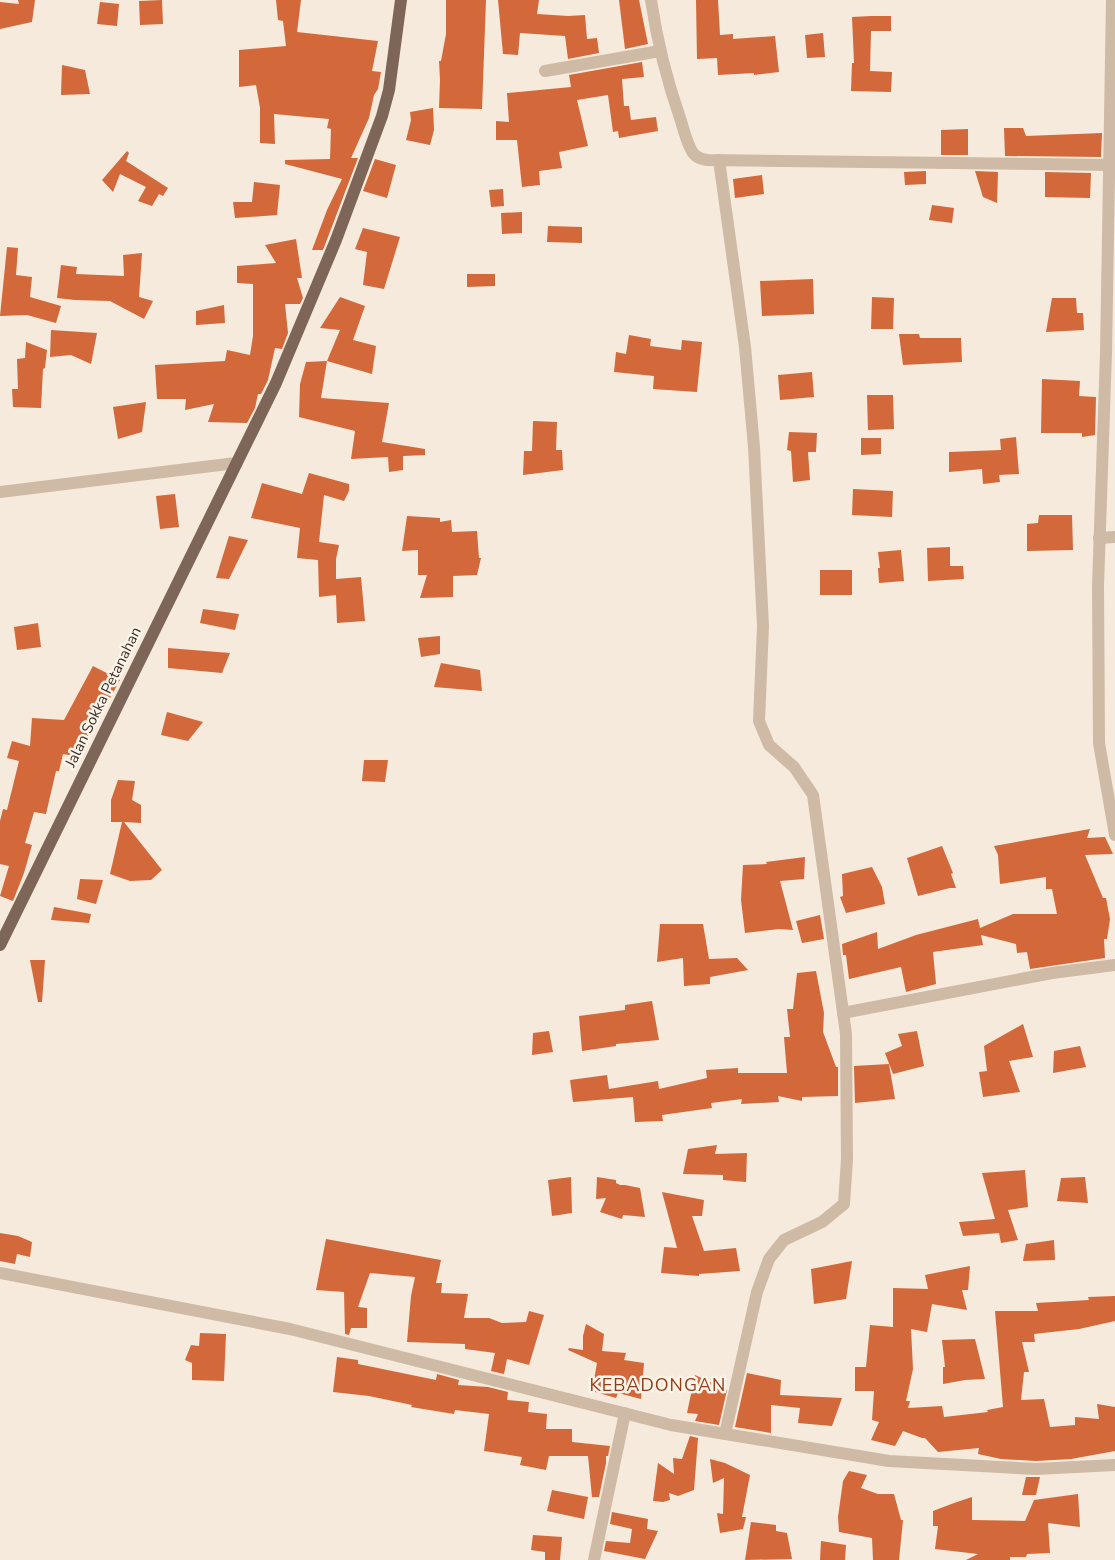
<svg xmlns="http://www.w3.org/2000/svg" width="1115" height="1560" font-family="'Nunito Sans',sans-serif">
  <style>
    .building { fill: #d3683b }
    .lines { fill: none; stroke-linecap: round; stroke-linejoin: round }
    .minor { stroke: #cebaa5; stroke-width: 12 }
    .major { stroke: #7d6657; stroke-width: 12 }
    .labels { text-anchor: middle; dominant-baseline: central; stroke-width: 5; stroke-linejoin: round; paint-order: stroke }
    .street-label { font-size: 15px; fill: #392e27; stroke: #fcf4e8 }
    .quarter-label { font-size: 18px; letter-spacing: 1px; fill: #923b17; stroke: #fcf4e8 }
  </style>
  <rect width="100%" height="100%" fill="#f5eadb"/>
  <g class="building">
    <path d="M18,0H35L32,22L0,29V2L19,4Z"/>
    <path d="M162,0L163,24L140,25L139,1Z"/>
    <path d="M276,0H301L297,32L378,41L372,71L381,72L378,89L374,95L369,118L351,158H358L323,250H312L327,210L342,179L285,164V160L330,159L331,129L327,128L329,119L274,114L275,144L260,143V108L256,85L239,87V50L286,46L283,21L278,20Z"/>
    <path d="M446,0H486L482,109L439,108L440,80L439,61H441L446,34Z"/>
    <path d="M498,0H539L537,14L568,16L585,15L587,39L597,38L599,53L568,59L565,36L520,33L518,55L503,54Z"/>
    <path d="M619,0H639L648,44L625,49Z"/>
    <path d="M696,0H718L720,35L733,34V39L775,36L779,72L754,75V73L718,75L717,58L697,59Z"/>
    <path d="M100,2L119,4L117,26L97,24Z"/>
    <path d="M871,16H891V31H871L870,71L892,72L891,92L851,91L852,63H854L852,17Z"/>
    <path d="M823,33L825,57L807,58L805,35Z"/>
    <path d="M642,62L644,77L622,79L624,106H629L631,120L656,117L658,131L619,138L618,131L613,132L608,95L577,100L588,146L559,152L562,168L539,171L540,185L522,187L517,140H496V121L509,122L507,93L571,87L569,75Z"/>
    <path d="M62,65L85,70L90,94L61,95Z"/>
    <path d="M433,108L434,130L430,145L406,140L411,120L410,112Z"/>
    <path d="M1004,128H1023L1026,136L1102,133L1101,157L1005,156Z"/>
    <path d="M968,129V155H941V130Z"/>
    <path d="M127,151L129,153L126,161L168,188L163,196L159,194L152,206L138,201L146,187L120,174L113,192L102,180Z"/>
    <path d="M375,159L396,165L387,198L363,191Z"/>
    <path d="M926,171V184L905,185L904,172Z"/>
    <path d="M975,171L998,172L997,203L983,197Z"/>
    <path d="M1045,172L1091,173L1090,198L1045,197Z"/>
    <path d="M762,175L764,194L735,198L733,179Z"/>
    <path d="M254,182L280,185L277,215L235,218L233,202H252Z"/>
    <path d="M503,189L504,206L491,207L489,190Z"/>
    <path d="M932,205L954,208L952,223L929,220Z"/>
    <path d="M522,212V233L502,234L501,213Z"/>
    <path d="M548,226L582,227V243L547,242Z"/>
    <path d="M363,228L400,237L384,289L363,285L367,252L355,249Z"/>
    <path d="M296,239L302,278H297L303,298L300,304H285L288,333L282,349L275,348L268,380L261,394H258L255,408L247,423L208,422L214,404L185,410L186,399H157L155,365L225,361L227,350L250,355L253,336V284L237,283V266L276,263L265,245Z"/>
    <path d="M7,247L18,248L16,275L32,277L30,297L61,306L56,323L27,315L0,316Z"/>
    <path d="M142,253L139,297L153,301L144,319L110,301L75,300L57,298L61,265L77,267L76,274L124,276L123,255Z"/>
    <path d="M467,274H495V286L467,287Z"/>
    <path d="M813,279L814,314L762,316L760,281Z"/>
    <path d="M340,297L365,306L353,340L376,346L372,374L327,361L340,330L320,328Z"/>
    <path d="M872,297L894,298L893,329H871Z"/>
    <path d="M1052,298H1076L1077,313H1083L1084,330L1046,332Z"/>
    <path d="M224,305L225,323L196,325V311Z"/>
    <path d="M51,330L97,333L91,364L71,355L50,357Z"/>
    <path d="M899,334H919L920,338H961L962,362L903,365Z"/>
    <path d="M629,335L651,339L650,346L681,350L682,340L702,342L697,392L653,389L654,376L614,372L616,352L626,354Z"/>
    <path d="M26,342L47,350L45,368L43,369L41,408L13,407L12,389H18L17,359L25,358Z"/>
    <path d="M327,361L321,398L389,403L382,442L425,449V455L403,456V470L389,472L388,457L351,459L355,431L299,417L300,384L306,362Z"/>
    <path d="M812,372L814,397L780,400L778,375Z"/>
    <path d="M1042,379L1080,381L1079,396L1096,397L1095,435L1082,437V433H1041Z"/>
    <path d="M867,395H893L894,429L868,430Z"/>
    <path d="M146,402L142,432L118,439L113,407Z"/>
    <path d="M533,421L557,422L556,450H562L563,470L523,475L524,451H532Z"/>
    <path d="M789,432L817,433L816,452H808L810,480L793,482L791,451L787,450Z"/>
    <path d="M1016,437L1019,474L999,475L1000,482L983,484L982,469L949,472V452L1001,450L1000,439Z"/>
    <path d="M861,438H881V454L861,455Z"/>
    <path d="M309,473L349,484V491L344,501L324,495L319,542L339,545L336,559V579L361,577L365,621L337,623L336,595L319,597L318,560L297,558L300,528L251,518L262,483L302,494Z"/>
    <path d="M853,489L893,491L892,517L852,515Z"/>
    <path d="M175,494L179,527L160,529L156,496Z"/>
    <path d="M1039,515H1072L1073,550L1027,551V524L1038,523Z"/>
    <path d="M407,516L440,518V522L451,520L452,532L477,531L479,558H481L477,575L453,576V597L420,598L427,575H418V550L402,551Z"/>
    <path d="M229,536L248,540L229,579L216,578Z"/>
    <path d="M950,547V566H963L964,579L928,581L927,548Z"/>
    <path d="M901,550L904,581L879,583L878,568H880L878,552Z"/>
    <rect x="820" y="570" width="32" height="25"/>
    <path d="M203,609L239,614L235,630L200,623Z"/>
    <path d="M38,623L41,647L17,650L14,627Z"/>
    <path d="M440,636V654L421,657L418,638Z"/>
    <path d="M168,648L230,653L222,673L168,668Z"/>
    <path d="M441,663L480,670L482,691L434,687Z"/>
    <path d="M93,666L120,680L95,725L92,723L86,742L83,741L80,757L63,754L59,771H56L46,814L34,812L25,843L32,845L24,873L13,901L0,896L9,866L0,864V821L3,809L7,810L19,761L7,758L12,741L30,746L32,718L64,720Z"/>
    <path d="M167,712L203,722L188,741L161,735Z"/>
    <path d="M364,760H388L385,782L362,781Z"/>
    <path d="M118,780L135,781L132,800L141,805V823L124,822L162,870L151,880L130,881L110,874L122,822H111V800Z"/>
    <path d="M1090,829L1087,838L1105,837L1113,854L1085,855L1103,898H1106L1110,919L1107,939H1104L1105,958L1030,969L1027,952L1017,953L1016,944L981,935L983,945L933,952L936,984L906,992L901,967L849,979L846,955H843L842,944L877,932L878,949L916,935L978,919L980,928L1013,914H1057L1052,889H1046V877L1000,884L998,855L994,846Z"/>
    <path d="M942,846L953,873L951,874L956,888H950L918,896L907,858Z"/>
    <path d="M805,857L804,879L780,881L793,930L779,929L745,933L741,900L743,865L767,864L766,862Z"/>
    <path d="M872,867L882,887L885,904L846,913L840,897L843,896L842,874Z"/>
    <path d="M80,879L103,880L96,904L77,899Z"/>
    <path d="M54,907L91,914L89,923L51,920Z"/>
    <path d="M820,915L824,939L802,943L796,921Z"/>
    <path d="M660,924H703L709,959L737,958L748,970L710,977V984L684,986L683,958L657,962Z"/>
    <path d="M30,960H45L42,1002H38Z"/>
    <path d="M816,971L824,1013L823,1032L836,1067H838V1096L802,1097V1101L778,1096L779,1102L741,1104L742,1099L711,1103L712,1108L662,1115L663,1121L635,1122L633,1097L573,1102L570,1080L607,1075L609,1089L658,1081L659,1089L707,1078L706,1070L738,1068V1073H787L784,1037H790L787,1009H793L797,973Z"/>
    <path d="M652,1001L659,1040L616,1044V1046L582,1051L579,1016L625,1010V1005Z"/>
    <path d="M1023,1024L1033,1057L1009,1061L1020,1092L983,1097L979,1072L987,1071L984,1046Z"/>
    <path d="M549,1031L553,1052L532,1055L533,1033Z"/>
    <path d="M917,1031L924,1066L893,1074L885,1053L902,1046L898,1034Z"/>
    <path d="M1080,1046L1086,1067L1053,1073L1054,1051Z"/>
    <path d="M889,1064L895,1099L855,1103L854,1066Z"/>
    <path d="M717,1145L715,1154L747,1153L746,1182L723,1180V1175L683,1174L688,1149Z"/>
    <path d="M1025,1170L1028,1207L1008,1210L1018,1240L1001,1243L999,1233L963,1236L959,1222L995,1219L982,1173Z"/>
    <path d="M571,1177L572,1213L552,1216L548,1180Z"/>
    <path d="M597,1177L616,1180V1183L620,1185H625L640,1188L645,1217L623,1215L622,1219L600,1212L606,1198L596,1199Z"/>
    <path d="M1085,1177L1088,1203L1057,1201L1061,1178Z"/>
    <path d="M662,1192L704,1200L702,1216H692L704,1251L736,1248L740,1271L699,1274V1276L661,1273L664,1247L677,1248Z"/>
    <path d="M0,1233L18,1236L32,1242L30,1257L17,1254L15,1264L0,1261Z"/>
    <path d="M326,1239L441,1260L436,1283H442L441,1293L468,1294L464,1318H489L502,1323L526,1322L529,1311L544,1315L529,1365L507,1359L504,1374L491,1371L495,1353L465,1349V1344L407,1342L411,1296L415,1277L370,1273L358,1307L367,1308V1328H351L349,1335L345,1334L344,1292L316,1290Z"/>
    <path d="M1054,1240L1055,1260L1023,1261L1026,1244Z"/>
    <path d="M852,1261L846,1299L814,1304L811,1269Z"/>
    <path d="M970,1266L968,1290H962L967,1310L932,1304L927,1332L911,1329L913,1369L906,1401H910L908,1408L942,1406L944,1417L988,1412L987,1410L1003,1407L995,1311H1038L1036,1303L1089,1300L1088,1297L1115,1296V1321L1079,1329L1034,1334L1035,1342H1022L1029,1372H1024L1021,1400L1044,1399L1050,1427L1075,1425V1417L1099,1419L1097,1404L1115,1407V1451L1071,1459L1036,1461L1001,1459L978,1454L979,1448L938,1452L925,1438H922L903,1431L895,1446L871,1440L879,1422L872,1420L874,1391H855V1367H866L870,1325L893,1327V1288L928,1289L925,1275Z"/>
    <path d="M586,1324L604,1334L602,1351L626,1353L624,1360L644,1363L641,1399L618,1393L616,1398L592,1391L597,1363L568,1350L569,1348L583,1350V1336Z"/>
    <path d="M200,1333L226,1334L224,1381L192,1380V1363L185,1360L191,1345L199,1346Z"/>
    <path d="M975,1339L985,1379L965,1380L943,1384V1367H945L942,1340Z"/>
    <path d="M337,1357L358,1360V1364L436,1380L437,1374L459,1380L458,1385L488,1387L508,1392L507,1400L529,1402L528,1412L547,1414L546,1429H572V1442L610,1446L608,1456H606V1463L599,1497H592L588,1456H549L546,1470L520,1465L522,1457L484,1451L489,1414L455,1410L454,1414L411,1407L412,1405L369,1396L333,1392Z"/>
    <path d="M747,1373L781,1380L780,1395L842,1398L832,1426L798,1423L800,1408L771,1405V1433L735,1427Z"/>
    <path d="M695,1375L727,1390L719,1425L695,1421L698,1414L687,1413Z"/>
    <path d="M690,1436L698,1438L694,1490L678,1496L669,1493L670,1500L663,1502L653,1501L658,1463L674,1474L673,1458L682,1459Z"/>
    <path d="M710,1459L725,1463L750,1475L742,1517H746L743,1529L720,1533L717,1513L723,1514L724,1478L713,1483Z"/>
    <path d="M849,1471L867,1475L861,1488L878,1494H894L901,1520H903L899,1560H873L872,1538L839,1532L838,1517L843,1481Z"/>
    <path d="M1026,1477H1040L1036,1495H1022Z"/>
    <path d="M552,1490L588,1497L584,1519L547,1511Z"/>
    <path d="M1078,1494L1080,1527L1048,1523L1050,1553L1027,1554L1026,1557H1010V1560H966L978,1554L935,1549L938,1526H933V1511L954,1503L972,1497V1520L1025,1521L1034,1500Z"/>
    <path d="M612,1512L648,1519L647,1529L658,1531L645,1559L604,1551L606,1541L630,1543L632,1529L610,1524Z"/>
    <path d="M751,1522L776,1525V1531L787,1533L792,1559L745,1560Z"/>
    <path d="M533,1535L562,1537L560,1560H545V1552L531,1550Z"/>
    <path d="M821,1541L846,1545L845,1560H820Z"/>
  </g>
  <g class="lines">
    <g class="minor">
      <path d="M651,0C657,41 667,81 681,121C684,131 687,144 693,153C697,158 701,159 707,160L1110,165"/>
      <path d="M1112,0L1106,353L1098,586L1099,743L1115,835"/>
      <path d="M545,71L660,51"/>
      <path d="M719,160L745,347L754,447L763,626L759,721L769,745L794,767L813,795L846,1034L847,1159L844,1204L822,1222L784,1240L769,1259L757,1292L725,1434"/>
      <path d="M0,492L236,463"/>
      <path d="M1099,538L1115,537"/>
      <path d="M843,1013L1052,973L1115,965"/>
      <path d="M0,1273L290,1329L671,1425L889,1461L1036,1469L1115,1465"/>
      <path d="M594,1560L625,1413"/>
    </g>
    <path class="major" d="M0,945L276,383L336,240L382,116L389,90L401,0"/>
  </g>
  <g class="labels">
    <g class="street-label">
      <text transform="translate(103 697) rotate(-64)">Jalan Sokka Petanahan</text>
    </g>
    <g class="quarter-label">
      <text x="658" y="1385">KEBADONGAN</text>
    </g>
  </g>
</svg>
